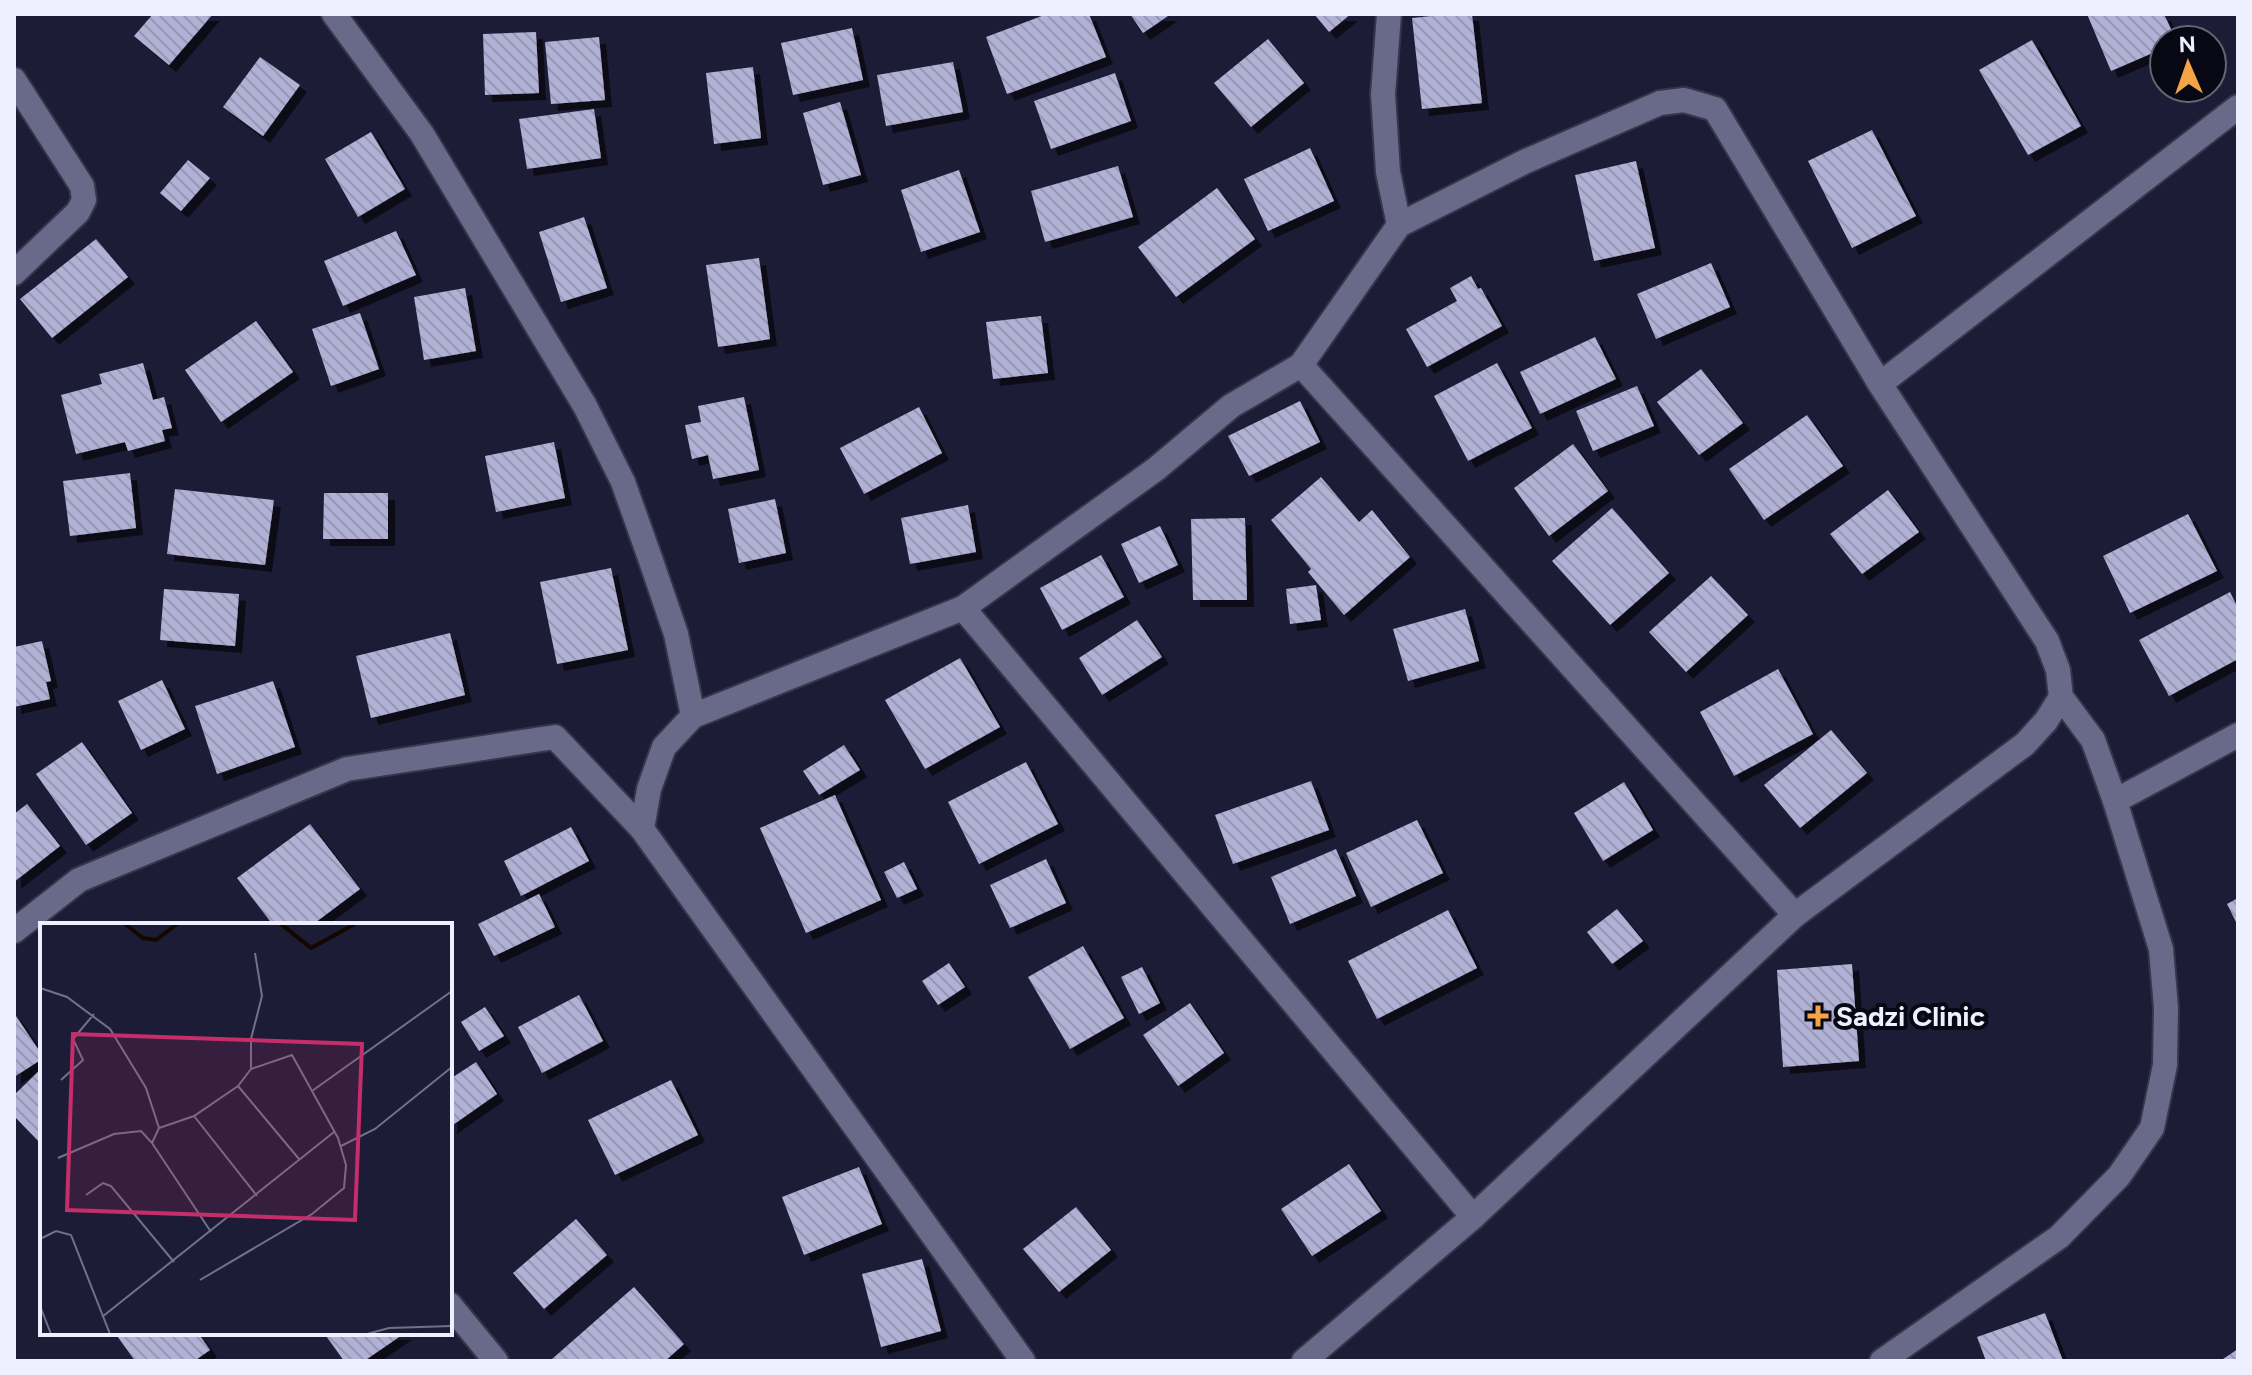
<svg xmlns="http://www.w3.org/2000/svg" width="2252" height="1375" font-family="Figtree,sans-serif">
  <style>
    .building { fill: url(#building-back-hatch); filter: url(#shadow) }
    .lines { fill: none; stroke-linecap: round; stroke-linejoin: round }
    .street-casing { stroke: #36354a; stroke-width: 28 }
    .street { stroke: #696989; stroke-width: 24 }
    .poi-dot { fill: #f5a345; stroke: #080814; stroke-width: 3 }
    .labels { text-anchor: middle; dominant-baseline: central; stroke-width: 8; stroke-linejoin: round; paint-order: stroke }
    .poi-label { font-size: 28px; font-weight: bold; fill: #eff0ff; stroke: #080814; text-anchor: start }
    .inset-river { fill: none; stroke: #150600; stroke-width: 4 }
    .inset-road { fill: none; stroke: #717187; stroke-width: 2 }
    .view { fill: #c62e6b; fill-opacity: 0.15; stroke: #c62e6b; stroke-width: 4 }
    .inset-edge { fill: none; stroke: #eff0ff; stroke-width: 4 }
  </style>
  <defs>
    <pattern id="building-back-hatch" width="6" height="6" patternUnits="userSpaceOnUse" patternTransform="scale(2)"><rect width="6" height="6" fill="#b0b1d4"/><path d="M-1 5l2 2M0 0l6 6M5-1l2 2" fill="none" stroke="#9697b2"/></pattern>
    <filter id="shadow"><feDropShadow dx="7" dy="7" stdDeviation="0" flood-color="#0009"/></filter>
  </defs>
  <rect width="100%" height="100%" fill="#1d1c37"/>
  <g class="building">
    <path d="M153,14H213L169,65L134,36Z"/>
    <path d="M1047,14H1089L1106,57L1007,94L986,37Z"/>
    <path d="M1130,14H1171L1143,33Z"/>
    <path d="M1314,14H1351L1329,32Z"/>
    <path d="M1451,14H1472L1482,103L1422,109L1412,18Z"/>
    <path d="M2087,14H2164L2176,40H2164V48L2111,71Z"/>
    <path d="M852,28L863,80L793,95L781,43Z"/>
    <path d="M536,32L539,93L485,95L483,34Z"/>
    <path d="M599,37L605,100L551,104L545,42Z"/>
    <path d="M1268,39L1304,83L1251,127L1214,83Z"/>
    <path d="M2032,40L2081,126L2028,155L1979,70Z"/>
    <path d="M260,57L300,85L263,136L223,107Z"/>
    <path d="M953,62L963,112L886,126L877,75Z"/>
    <path d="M753,67L761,138L714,144L706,73Z"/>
    <path d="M1115,73L1131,121L1051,149L1034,101Z"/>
    <path d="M840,102L861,175L823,185L803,113Z"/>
    <path d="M594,109L601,158L527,169L519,119Z"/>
    <path d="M1872,130L1916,216L1852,248L1808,161Z"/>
    <path d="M371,132L405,189L358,217L325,159Z"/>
    <path d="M1310,148L1334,201L1268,231L1244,179Z"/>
    <path d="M188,160L210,178L181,211L160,193Z"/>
    <path d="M1636,161L1655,248L1594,261L1575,175Z"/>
    <path d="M1118,166L1133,217L1045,242L1031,191Z"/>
    <path d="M959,170L980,232L921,252L901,190Z"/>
    <path d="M1217,188L1255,239L1176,297L1138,247Z"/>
    <path d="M584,217L607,288L561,302L539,232Z"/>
    <path d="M396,231L416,275L343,306L324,261Z"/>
    <path d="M96,239L128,277L52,338L20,299Z"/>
    <path d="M759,258L770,339L718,347L706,265Z"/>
    <path d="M1711,263L1730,307L1656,339L1637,294Z"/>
    <path d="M1471,276L1478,289L1481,288L1502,326L1427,367L1406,329L1457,301L1450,288Z"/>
    <path d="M465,288L476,351L424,360L414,297Z"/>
    <path d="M360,313L379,369L331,386L312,329Z"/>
    <path d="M1041,316L1048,373L993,379L986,322Z"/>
    <path d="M256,321L293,372L221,422L185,370Z"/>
    <path d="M1595,337L1616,379L1540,414L1520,372Z"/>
    <path d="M143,363L153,400L164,397L172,428L162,430L165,441L128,451L125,442L76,454L61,395L102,384L99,374Z"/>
    <path d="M1497,363L1532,428L1468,461L1434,396Z"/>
    <path d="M1701,369L1743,423L1699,455L1657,402Z"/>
    <path d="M1637,386L1654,426L1593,451L1576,411Z"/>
    <path d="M744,397L759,470L713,479L708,455L692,459L685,425L701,422L698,406Z"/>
    <path d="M1300,401L1320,442L1249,476L1228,436Z"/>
    <path d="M919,407L942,453L864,494L840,448Z"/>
    <path d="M1807,415L1843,466L1764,520L1729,469Z"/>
    <path d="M554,442L565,498L496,512L485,456Z"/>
    <path d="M1573,444L1608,491L1549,536L1514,488Z"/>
    <path d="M130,473L136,528L70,536L63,481Z"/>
    <path d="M1321,477L1359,522L1372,510L1410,557L1344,615L1308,572L1311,569L1271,520Z"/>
    <path d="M175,489L274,500L265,565L167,554Z"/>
    <path d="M1888,490L1919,532L1862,574L1830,534Z"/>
    <path d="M324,493H388V539H323Z"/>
    <path d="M775,499L786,553L739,563L728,509Z"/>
    <path d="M968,505L976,552L910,564L901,518Z"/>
    <path d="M1612,508L1669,573L1610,625L1552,561Z"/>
    <path d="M2188,514L2217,571L2130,613L2103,556Z"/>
    <path d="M1245,518L1247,600H1193L1191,519Z"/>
    <path d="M1160,526L1178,565L1139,583L1121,544Z"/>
    <path d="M1101,555L1124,597L1062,630L1040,588Z"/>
    <path d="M611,568L628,650L557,664L540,582Z"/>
    <path d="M1711,576L1748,615L1686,672L1649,632Z"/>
    <path d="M1316,585L1321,620L1290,624L1286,589Z"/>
    <path d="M164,589L239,594L235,646L160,640Z"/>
    <path d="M2230,592L2238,608V659L2169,696L2139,640Z"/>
    <path d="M1465,609L1479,661L1408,681L1393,629Z"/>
    <path d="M1137,620L1162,657L1102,695L1079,658Z"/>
    <path d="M450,633L465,695L371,718L356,656Z"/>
    <path d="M42,641L51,681L46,682L50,699L14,707V647Z"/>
    <path d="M960,658L1000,727L925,769L885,700Z"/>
    <path d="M1778,669L1813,734L1734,776L1700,712Z"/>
    <path d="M162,680L185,729L141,750L118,701Z"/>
    <path d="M273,681L295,747L217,774L195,706Z"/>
    <path d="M1831,730L1867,773L1800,828L1764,785Z"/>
    <path d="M82,742L132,813L86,845L36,774Z"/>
    <path d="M844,745L860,770L819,795L803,771Z"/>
    <path d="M1026,762L1058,824L979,864L948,802Z"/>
    <path d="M1311,781L1329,830L1233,864L1215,815Z"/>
    <path d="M1624,782L1653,830L1603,861L1574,813Z"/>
    <path d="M835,795L881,900L806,933L760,828Z"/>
    <path d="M27,804L60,846L14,882V814Z"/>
    <path d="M1417,820L1443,873L1371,907L1346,853Z"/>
    <path d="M310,824L360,889L312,925H273L237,878Z"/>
    <path d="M571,827L589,861L521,896L504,861Z"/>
    <path d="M1336,849L1356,896L1290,924L1271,877Z"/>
    <path d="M1046,859L1066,903L1010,928L990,885Z"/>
    <path d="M904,862L917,889L897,898L884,872Z"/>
    <path d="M539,894L555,927L494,956L478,924Z"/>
    <path d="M2238,898V926L2227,904Z"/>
    <path d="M1617,909L1643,941L1612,964L1587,932Z"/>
    <path d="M1448,910L1477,968L1377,1019L1348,961Z"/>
    <path d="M1083,946L1124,1018L1070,1049L1028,977Z"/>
    <path d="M949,963L965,987L938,1005L922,981Z"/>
    <path d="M1852,964L1859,1061L1783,1067L1777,970Z"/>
    <path d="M1142,967L1160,1003L1139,1014L1121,977Z"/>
    <path d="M579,995L603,1041L542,1073L518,1027Z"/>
    <path d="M1190,1003L1224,1053L1178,1086L1143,1035Z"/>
    <path d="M485,1007L504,1036L479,1051L461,1022Z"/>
    <path d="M14,1013L42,1055V1059L14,1077Z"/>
    <path d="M476,1062L497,1094L450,1127V1079Z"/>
    <path d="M42,1068V1145L14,1116V1095Z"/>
    <path d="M671,1080L698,1135L615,1175L588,1120Z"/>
    <path d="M1349,1164L1381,1211L1312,1256L1281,1209Z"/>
    <path d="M859,1167L882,1224L804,1255L782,1197Z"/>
    <path d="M1076,1207L1111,1250L1059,1292L1023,1249Z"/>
    <path d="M576,1219L607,1255L544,1309L513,1273Z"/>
    <path d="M922,1259L941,1331L881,1347L862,1274Z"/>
    <path d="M634,1287L684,1344L665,1361H553L552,1359Z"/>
    <path d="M2045,1313L2063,1361H1986L1977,1337Z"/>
    <path d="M115,1333H198L210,1350L194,1361H135Z"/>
    <path d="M324,1333H405L364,1361H344Z"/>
    <path d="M2238,1349V1361H2220Z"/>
  </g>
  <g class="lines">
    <defs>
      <g id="street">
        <path d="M334,14L422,134L585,406L623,482L650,558L676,634L693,716"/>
        <path d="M1389,14L1383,94L1388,172L1399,225"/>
        <path d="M14,80L82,186L84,200L78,212L14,273"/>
        <path d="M1301,365L1795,915"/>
        <path d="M1880,384L2238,107"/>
        <path d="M963,608L1473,1217"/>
        <path d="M2115,801L2238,735"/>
        <path d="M642,829L1023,1361"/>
        <path d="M14,931L79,880L347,769L555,737L642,829L649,789L664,747L693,716L963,608L1156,469L1231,406L1301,365L1399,225L1524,162L1660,103L1684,100L1715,109L1880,384L2047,641L2058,670L2061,697L2093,740L2115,801L2161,949L2166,1008L2165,1065L2152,1128L2119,1176L2059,1237L1882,1361"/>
        <path d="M450,1305L496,1361"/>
        <path d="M1304,1361L1473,1217L1795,915L2025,744L2046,721L2061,697"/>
      </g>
    </defs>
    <use href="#street" class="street-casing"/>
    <use href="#street" class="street"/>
  </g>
  <path class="poi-dot" d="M1814 1004h8v8h8v8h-8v8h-8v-8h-8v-8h8z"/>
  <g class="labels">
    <g class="poi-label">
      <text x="1836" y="1016">Sadzi Clinic</text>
    </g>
  </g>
  <g transform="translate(40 923)">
    <rect width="412" height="412" fill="#1d1c37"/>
    <path class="inset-river" d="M85,1L103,15L116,17L137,1M241,1L271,25L315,1"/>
    <path class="inset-road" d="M0,65L27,74L70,106L106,165L119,205M211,146V116L222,73L215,30M21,157L43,137L33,116L54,91M198,163L259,236M272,168L412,68M154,193L217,273M112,220L171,309M301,223L335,206L412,144M18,235L74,211L101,208L112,220L119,205L154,193L198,163L211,146L252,132L298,215L306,242L304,265L272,291L160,357M46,272L63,260L71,263L134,339M0,316L16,308L31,312L70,411M0,383L11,411M62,394L294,209M327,411L349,405L412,403"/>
    <path class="view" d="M33,111L322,121L315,297L27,287Z"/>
    <rect width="412" height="412" class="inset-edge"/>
  </g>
  <rect width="2252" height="1375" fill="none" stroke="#eff0ff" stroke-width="32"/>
  <g transform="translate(2188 64) rotate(358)"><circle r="38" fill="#080814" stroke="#646572" stroke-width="2"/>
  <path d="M0-6L14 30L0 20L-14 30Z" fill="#f5a345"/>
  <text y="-12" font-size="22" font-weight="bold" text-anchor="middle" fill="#eff0ff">N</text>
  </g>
</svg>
